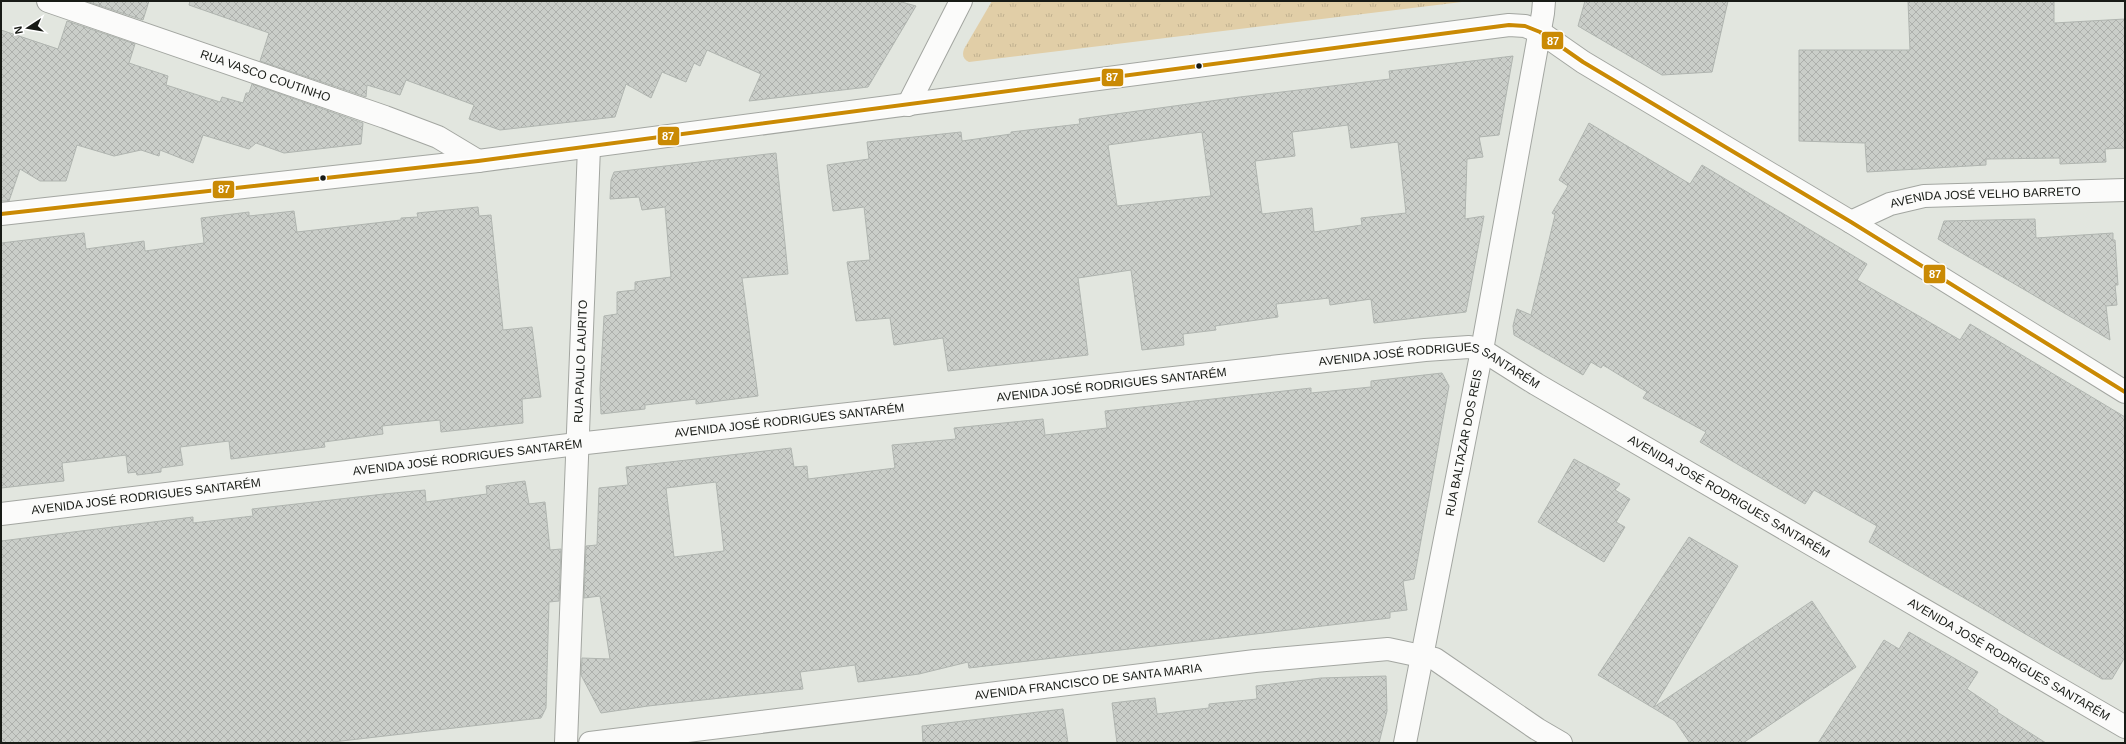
<svg xmlns="http://www.w3.org/2000/svg" width="2126" height="744" font-family="Arial,sans-serif">
  <style>
    .grass { fill: url(#grass-tufts) }
    .building { fill: url(#building-cross-hatch); stroke: #b0b5b0; fill-rule: evenodd }
    .lines { fill: none; stroke-linecap: round; stroke-linejoin: round }
    .street-casing { stroke: #a3a6a1; stroke-width: 24 }
    .street { stroke: #fbfbfa; stroke-width: 22 }
    .bus-1-casing { stroke: #fff; stroke-width: 7 }
    .bus-1 { stroke: #ca8a04; stroke-width: 4 }
    .bus-dot { fill: #181b16; stroke: #fff; stroke-width: 1.5 }
    .labels { text-anchor: middle; dominant-baseline: central; stroke-width: 3; stroke-linejoin: round; paint-order: stroke }
    .street-label { font-size: 12px; fill: #181b16; stroke: #fff }
    .line-badge { stroke: #fff; stroke-width: 1.5 }
    .badge-label { font-size: 11px; text-anchor: middle; font-weight: bold; fill: #fff }
  </style>
  <defs>
    <pattern id="grass-tufts" width="24" height="20" patternUnits="userSpaceOnUse"><rect width="24" height="20" fill="#e1cea7"/><path d="M3 7l-1-3M5 7V3M7 7l1-3M15 17l-1-3M17 17v-4M19 17l1-3" fill="none" stroke="#c0b08f"/></pattern>
    <pattern id="building-cross-hatch" width="8" height="8" patternUnits="userSpaceOnUse"><rect width="8" height="8" fill="#cacec9"/><path d="M0 0l8 8M0 8l8-8" fill="none" stroke="#adb0ac"/></pattern>
  </defs>
  <rect width="100%" height="100%" fill="#e2e6df"/>
  <path class="grass" d="M992,1H1470L969,62C963,59 962,55 964,49Z"/>
  <g class="building">
    <path d="M86,1H149L143,20Z"/>
    <path d="M190,1H898L916,6L868,87L749,101L761,74L707,50L700,66L694,63L686,82L662,72L651,98L626,84L615,117L500,130L469,119L474,105L406,80L400,95L367,85L366,97L260,61L269,33L189,5Z"/>
    <path d="M1585,1H1728L1712,72L1662,75L1578,26Z"/>
    <path d="M1908,1H2054V23L2125,19V148L2105,149L2106,162L2060,164V158L1986,159V165L1867,172L1865,143L1799,141V50H1910Z"/>
    <path d="M67,21L135,44L129,63L168,76L166,85L220,102L222,97L243,103L246,93H249L252,84L363,123L361,144L284,153L256,143L249,149L203,135L193,163L160,150L159,156L141,150L114,156L77,145L66,181H40L20,169L9,201H1V30L58,49Z"/>
    <path d="M1513,56L1499,135L1479,137L1483,157L1467,159L1465,219L1484,216L1466,312L1374,323L1371,299L1330,305L1329,298L1276,304L1278,317L1215,326L1216,330L1183,334L1184,345L1142,350L1131,270L1078,278L1088,355L948,371L943,338L894,345L890,318L856,321L847,262L870,260L864,207L833,211L827,165L869,159L867,142L961,132L962,141L1011,134V132L1080,124L1079,119L1240,97L1390,79L1389,71ZM1348,125L1351,148L1398,142L1406,213L1361,218L1362,225L1314,232L1312,208L1262,214L1255,161L1295,156L1292,132ZM1202,132L1211,196L1117,206L1108,145Z"/>
    <path d="M1589,123L1690,184L1702,165L1867,264L1857,280L1960,340L1970,324L2125,417V657L2112,679H2102L1869,542L1877,526L1814,490L1805,504L1700,442L1706,432L1643,398L1647,392L1603,365L1601,368L1591,362L1583,375L1514,335L1513,326L1517,309L1531,315L1555,215L1552,213L1568,186L1559,180Z"/>
    <path d="M776,153L788,274L742,278L758,396L696,404V399L645,405V409L601,414L600,389L604,316L617,314V292L635,290V282L671,277L665,207L642,210L639,197L610,199L611,180L614,172Z"/>
    <path d="M478,207L479,216L491,215L503,330L532,327L541,397L522,399L523,423L441,432L440,420L382,426L383,434L324,442L325,447L231,459L229,441L180,447L183,465L161,468V472L137,475L136,472L128,473L126,455L62,463L64,481L1,488V243L84,233L86,249L144,241L145,251L204,243L201,218L249,212V216L294,211L297,232L401,220V218L418,217L417,213Z"/>
    <path d="M2035,219L2036,238L2113,233V240H2115L2118,285H2115L2117,305L2106,306L2110,340L1938,239L1944,221Z"/>
    <path d="M1442,373L1449,386L1414,579L1403,581L1407,610L1390,612V618L969,668L968,662L919,674L858,682L855,665L800,672L803,689L648,706L601,713L581,675L582,658L610,659L600,596L584,598L586,546L597,545L599,488L628,485L626,467L791,448L794,467L807,466L808,479L895,468L892,445L956,439L954,428L1043,419L1045,435L1107,428L1105,411L1311,388V393L1371,387V381ZM716,482L724,551L674,557L666,488Z"/>
    <path d="M1574,459L1620,484L1615,490L1630,499L1616,522L1625,527L1604,562L1538,522Z"/>
    <path d="M525,481L529,504L545,502L550,550L561,549L559,601L549,602L546,708L541,718L324,743H1V541L193,517V523L253,516L252,509L384,494L425,490L426,502L487,494L486,486Z"/>
    <path d="M1689,537L1738,566L1654,707L1812,601L1856,667L1743,743H1690L1675,721L1598,675Z"/>
    <path d="M1909,632L1978,672L1967,689L1998,710L1997,712L2046,743H1818L1884,640L1899,649Z"/>
    <path d="M1386,676L1387,711L1379,743H1117L1112,703L1155,698L1157,714L1209,708V704L1257,699L1256,686L1321,678Z"/>
    <path d="M1063,709L1068,743H923L922,726Z"/>
  </g>
  <g class="lines">
    <defs>
      <g id="street">
        <path id="s1" d="M48,1L385,117L438,137L478,161"/>
        <path d="M908,105L961,1"/>
        <path d="M1,214L478,161L1486,28L1509,25L1525,26L1540,32L1583,62L1851,222L2125,392"/>
        <path id="s2" d="M1851,222L1890,204L1924,196L2125,190"/>
        <path id="s3" d="M1,514L577,444L1425,350L1469,347L1482,350L1536,384L2125,727"/>
        <path id="s4" d="M566,743L589,147"/>
        <path id="s5" d="M590,743L1255,661L1388,649L1435,659L1537,729L1561,743"/>
        <path id="s6" d="M1405,743L1482,350L1543,13L1544,1"/>
      </g>
    </defs>
    <use href="#street" class="street-casing"/>
    <use href="#street" class="street"/>
    <defs>
      <path id="bus-1" d="M1,214L478,161L1486,28L1509,25L1525,26L1540,32L1583,62L1851,222L2125,392"/>
    </defs>
    <use href="#bus-1" class="bus-1-casing"/>
    <use href="#bus-1" class="bus-1"/>
  </g>
  <g class="bus-dot">
    <circle cx="1199" cy="66" r="3.5"/>
    <circle cx="323" cy="178" r="3.5"/>
  </g>
  <g class="labels">
    <g class="street-label">
      <text stroke="none"><textPath href="#s1" startOffset="230">RUA VASCO COUTINHO</textPath></text>
      <text stroke="none"><textPath href="#s2" startOffset="139">AVENIDA JOSÉ VELHO BARRETO</textPath></text>
      <text stroke="none"><textPath href="#s4" startOffset="382">RUA PAULO LAURITO</textPath></text>
      <text stroke="none"><textPath href="#s3" startOffset="1442">AVENIDA JOSÉ RODRIGUES SANTARÉM</textPath></text>
      <text stroke="none"><textPath href="#s3" startOffset="1118">AVENIDA JOSÉ RODRIGUES SANTARÉM</textPath></text>
      <text stroke="none"><textPath href="#s3" startOffset="794">AVENIDA JOSÉ RODRIGUES SANTARÉM</textPath></text>
      <text stroke="none"><textPath href="#s6" startOffset="306">RUA BALTAZAR DOS REIS</textPath></text>
      <text stroke="none"><textPath href="#s3" startOffset="470">AVENIDA JOSÉ RODRIGUES SANTARÉM</textPath></text>
      <text stroke="none"><textPath href="#s3" startOffset="146">AVENIDA JOSÉ RODRIGUES SANTARÉM</textPath></text>
      <text stroke="none"><textPath href="#s3" startOffset="1778">AVENIDA JOSÉ RODRIGUES SANTARÉM</textPath></text>
      <text stroke="none"><textPath href="#s3" startOffset="2102">AVENIDA JOSÉ RODRIGUES SANTARÉM</textPath></text>
      <text stroke="none"><textPath href="#s5" startOffset="502">AVENIDA FRANCISCO DE SANTA MARIA</textPath></text>
    </g>
  </g>
  <g class="line-badge">
    <rect x="1541" y="31" width="23" height="19" rx="4" fill="#ca8a04"/>
    <rect x="1101" y="68" width="23" height="19" rx="4" fill="#ca8a04"/>
    <rect x="657" y="126" width="23" height="20" rx="4" fill="#ca8a04"/>
    <rect x="212" y="180" width="23" height="19" rx="4" fill="#ca8a04"/>
    <rect x="1923" y="264" width="23" height="20" rx="4" fill="#ca8a04"/>
  </g>
  <g class="badge-label">
    <text x="1553" y="45">87</text>
    <text x="1112" y="81">87</text>
    <text x="668" y="140">87</text>
    <text x="224" y="193">87</text>
    <text x="1935" y="278">87</text>
  </g>
  <rect width="2126" height="744" fill="none" stroke="#181b16" stroke-width="4"/>
  <g transform="translate(28 28) rotate(258)" stroke="#ffffff" stroke-width="3" paint-order="stroke">
  <path d="M0-3L7 15L0 10L-7 15Z" fill="#181b16"/>
  <text y="-6" font-size="11" font-weight="bold" text-anchor="middle" fill="#181b16">N</text>
  </g>
</svg>
